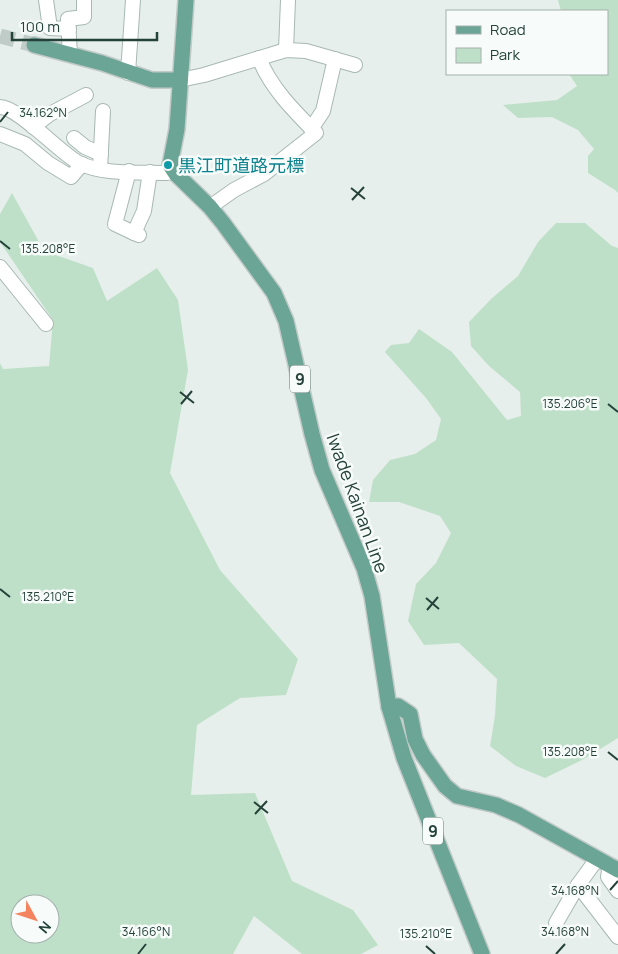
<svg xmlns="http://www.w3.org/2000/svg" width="618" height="954" font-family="Manrope,'Noto Sans JP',sans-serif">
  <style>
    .green { fill: #bfe0c8; fill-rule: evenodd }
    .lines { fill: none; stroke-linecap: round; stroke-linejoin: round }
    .major-tunnel { stroke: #bfccc8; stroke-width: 15; stroke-dasharray: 15 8; stroke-linecap: butt }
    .minor-casing { stroke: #a8b8b2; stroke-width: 16 }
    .major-casing { stroke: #c2cac8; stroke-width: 18 }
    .minor { stroke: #fff; stroke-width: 14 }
    .major { stroke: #6aa596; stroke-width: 15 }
    .ticks { fill: none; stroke: #24423a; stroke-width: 2 }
    .culture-dot { fill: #0f9aa8; stroke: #f7fbf9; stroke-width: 2 }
    .labels { text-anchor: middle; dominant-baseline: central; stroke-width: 5; stroke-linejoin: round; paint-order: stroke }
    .shield { fill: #f7fbf9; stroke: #637a73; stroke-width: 1 }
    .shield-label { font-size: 16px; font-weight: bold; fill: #24423a }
    .culture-label { font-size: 18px; fill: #0d838f; stroke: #f7fbf9; text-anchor: start }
    .street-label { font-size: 18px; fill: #24423a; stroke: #f7fbf9 }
    .ticks-label { font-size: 12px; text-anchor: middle; fill: #24423a; stroke: #f7fbf9; stroke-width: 5; stroke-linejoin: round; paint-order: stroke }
  </style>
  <rect width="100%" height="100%" fill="#e6efeb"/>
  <g class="green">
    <path d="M558,0H618V193L615,190L588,173V156L594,149L578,130L552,117L518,118L503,105L557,100L577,86L569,74H607V11H561Z"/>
    <path d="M12,193L44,251L93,268L107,301L157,268L178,300L188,370L170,473L220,570L298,659L286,695L240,698L197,725L191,795L255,793L292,881L353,910L378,945L361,954H302L254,916L233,954H0V363L3,369L49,366L53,320L0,242V214ZM20,904H50V934H20Z"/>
    <path d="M556,223H585L612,246L618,248V738L584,759L545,778L516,766L490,746L495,716L497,679L459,643L424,645L408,621L416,584L436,563L451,533L440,516L399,502H369L373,480L390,460L415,454L436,440L441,419L426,398L385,352L391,345L409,343L419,329L452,352L507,420L521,416L520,392L489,366L471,346L469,322L491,299L518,276L538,242Z"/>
  </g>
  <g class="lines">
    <path class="major-tunnel" d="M0,36L34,45"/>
    <defs>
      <g id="minor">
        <path d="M46,0L50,28L69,29"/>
        <path d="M286,50L288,0"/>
        <path d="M70,55L68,19L84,17V0"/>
        <path d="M128,73L133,0"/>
        <path d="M180,80L204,75L286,50L306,51L355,65"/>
        <path d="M0,107C18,107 60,153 79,163C103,175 140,172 167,173L172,169"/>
        <path d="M33,127L50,114L86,95"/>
        <path d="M311,129L323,111L335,59"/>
        <path d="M0,134L25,144L48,163L71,177L82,164"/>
        <path d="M74,138L85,147L101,154"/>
        <path d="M100,169L103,111"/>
        <path d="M129,171L115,224L134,233"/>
        <path d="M210,207L234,190L264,174L316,133C294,111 270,87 259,58"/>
        <path d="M139,235L134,233L144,211L150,172"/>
        <path d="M0,267L46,324"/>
        <path d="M610,865L608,877L618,891"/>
        <path d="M578,885L618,937"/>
        <path d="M556,923L578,885L597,859"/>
      </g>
      <g id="major">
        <path d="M186,0L177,129L170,165L176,174L210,207L223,223L274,293L286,321L312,434L322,470L364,568L372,596L389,707L404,758L482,954"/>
        <path d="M34,45L102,63L152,80H180"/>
        <path d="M389,707L398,706L410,714L415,739L423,755L445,786L457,796L496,805L519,815L618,870"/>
      </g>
    </defs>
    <use href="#minor" class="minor-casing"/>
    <use href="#major" class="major-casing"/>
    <use href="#minor" class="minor"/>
    <use href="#major" class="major"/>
  </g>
  <path class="ticks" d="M0,122L8,112M351,188L365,199M352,200L364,187M0,241L10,249M180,392L194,403M181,404L192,391M608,404L618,412M0,589L10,597M426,598L439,609M427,610L438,597M608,752L618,760M254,802L268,813M255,814L267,801M610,890L618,881M426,946L435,954M138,954L146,944M556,954L565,944"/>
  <circle class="culture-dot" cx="168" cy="165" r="5"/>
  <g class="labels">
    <g class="shield">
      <rect x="290" y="365.5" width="20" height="27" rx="4"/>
      <rect x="423" y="817.5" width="20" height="27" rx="4"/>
    </g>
    <g class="shield-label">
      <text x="300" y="379">9</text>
      <text x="433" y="831">9</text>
    </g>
    <g class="culture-label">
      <text x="178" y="165">黒江町道路元標</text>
    </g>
    <g class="street-label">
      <text transform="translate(358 503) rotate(70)">Iwade Kainan Line</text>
    </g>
  </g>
  <g class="ticks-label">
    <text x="43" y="117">34.162°N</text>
    <text x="48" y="253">135.208°E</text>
    <text x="570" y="408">135.206°E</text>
    <text x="48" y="601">135.210°E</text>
    <text x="570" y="756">135.208°E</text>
    <text x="575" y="895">34.168°N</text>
    <text x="146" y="936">34.166°N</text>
    <text x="565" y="936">34.168°N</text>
    <text x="426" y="938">135.210°E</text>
  </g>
  <rect x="446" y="10" width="162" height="65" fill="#f7fbf9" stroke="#a3b1ad"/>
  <rect x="456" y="26" width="25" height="8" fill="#6aa596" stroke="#a3b1ad"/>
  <text x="490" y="35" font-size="15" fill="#24423a">Road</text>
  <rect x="456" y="48" width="25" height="15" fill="#bfe0c8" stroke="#a3b1ad"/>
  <text x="490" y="60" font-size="15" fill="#24423a">Park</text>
  <g transform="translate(35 919) rotate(130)"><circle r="24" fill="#f7fbf9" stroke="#a3b1ad"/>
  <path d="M0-4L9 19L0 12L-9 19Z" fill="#f4845f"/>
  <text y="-8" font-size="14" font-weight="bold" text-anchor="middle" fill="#24423a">N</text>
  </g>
  <path d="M12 32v8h145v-8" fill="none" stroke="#24423a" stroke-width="2.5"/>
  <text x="20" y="32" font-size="15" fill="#24423a" stroke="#f7fbf9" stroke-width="4" paint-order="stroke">100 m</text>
</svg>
